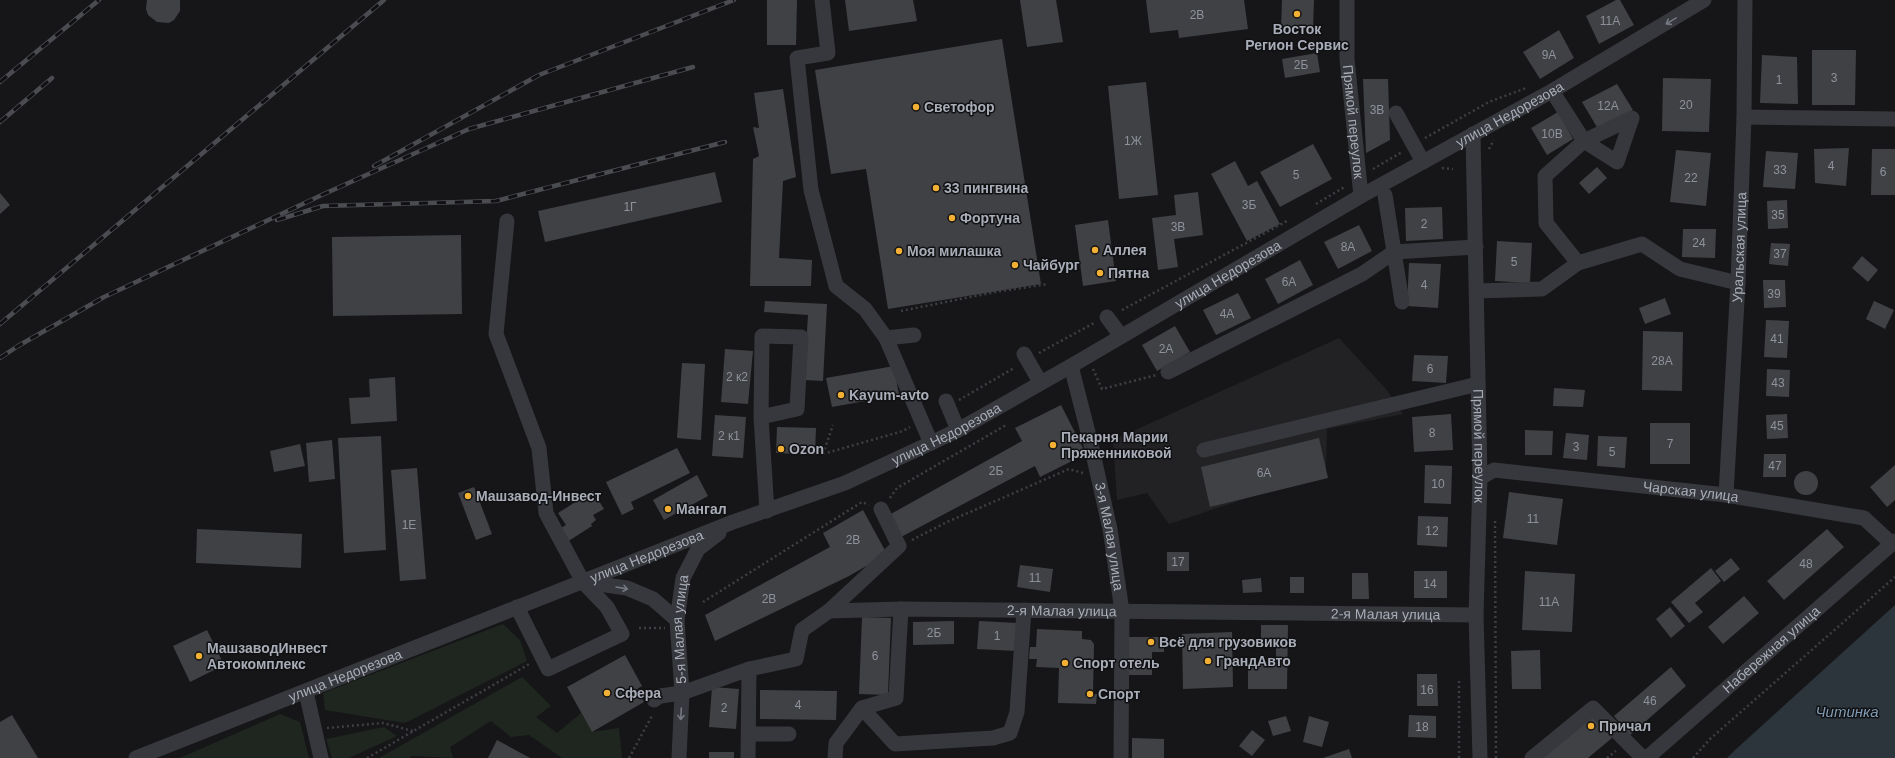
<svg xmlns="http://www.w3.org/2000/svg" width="1895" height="758" font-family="Arial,sans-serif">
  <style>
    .built { fill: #222225 }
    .green { fill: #1e261f }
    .water { fill: #2c353c }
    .building { fill: #404145 }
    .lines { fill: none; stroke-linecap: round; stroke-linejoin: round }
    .path { stroke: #3d3f44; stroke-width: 2.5; stroke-dasharray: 2 3; stroke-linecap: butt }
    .minor { stroke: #37383d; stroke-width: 15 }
    .rail-casing { stroke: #4a4c52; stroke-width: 4.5 }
    .rail { stroke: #111113; stroke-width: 3; stroke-dasharray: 9; stroke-linecap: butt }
    .oneway { stroke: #757881 }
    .poi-dot { fill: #f2b134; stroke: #111113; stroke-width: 1.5 }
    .labels { text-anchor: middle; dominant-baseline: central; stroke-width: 3; stroke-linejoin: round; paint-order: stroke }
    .number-label { font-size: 12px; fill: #8e929b }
    .poi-label { font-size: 14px; font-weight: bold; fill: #a8adb8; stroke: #111113; text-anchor: start }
    .street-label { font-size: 14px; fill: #a8adb8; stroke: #111113 }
    .water-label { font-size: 15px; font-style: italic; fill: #7f9bb3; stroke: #111113 }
  </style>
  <rect width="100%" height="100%" fill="#161618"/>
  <path class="built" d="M1339,338L1386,389L1403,414L1327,429L1326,472L1169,524L1147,493L1117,500L1113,440Z"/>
  <g class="green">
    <path d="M503,624L520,640L527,661L405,723L325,710L323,693Z"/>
    <path d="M522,677L551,706L536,717L557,733L581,713L592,732L619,728L622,758H562L529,735L511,737L491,721L450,747L453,758L412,756L409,758H379Z"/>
    <path d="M280,714L300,722L309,758H180Z"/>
    <path d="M384,727L397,736L349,758H332L326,739Z"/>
  </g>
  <path class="water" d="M1895,605V758H1727L1734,751Z"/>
  <g class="building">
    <path d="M147,0H180V11L174,20L169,23L157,22L148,15L146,9Z"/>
    <path d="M767,0H797L796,45H767Z"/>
    <path d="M845,0H913L917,21L849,31Z"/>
    <path d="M1020,0H1056L1063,42L1027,47Z"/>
    <path d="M1146,0H1244L1248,29L1179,38L1178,30L1150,33Z"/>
    <path d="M1282,0H1314L1313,30L1281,29Z"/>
    <path d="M1616,0H1620L1634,25L1599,44L1586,16Z"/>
    <path d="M1559,30L1574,58L1540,79L1523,52Z"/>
    <path d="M1002,39L1041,284L888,309L866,169L831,174L815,70Z"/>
    <path d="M1812,50H1856L1855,105H1812Z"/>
    <path d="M1317,53L1320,72L1285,78L1282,59Z"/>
    <path d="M1762,55L1797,57L1798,104L1760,103Z"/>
    <path d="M1663,78L1711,79L1709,132L1662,131Z"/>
    <path d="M1363,79H1388L1390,140L1366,153Z"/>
    <path d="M1146,82L1158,195L1119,199L1108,86Z"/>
    <path d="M1617,84L1633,110L1598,129L1582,102Z"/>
    <path d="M783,89L796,177L783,181L779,258L812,260L811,286H750L753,159L759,156L753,127L759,128L754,93Z"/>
    <path d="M1558,112L1573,139L1547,155L1531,128Z"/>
    <path d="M1313,144L1332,179L1280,207L1260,172Z"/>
    <path d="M1849,148L1846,186L1815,183L1814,149Z"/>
    <path d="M1872,149H1895V195H1871Z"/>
    <path d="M1676,150L1711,153L1706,206L1670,202Z"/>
    <path d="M1766,151L1798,153L1795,189L1763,187Z"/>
    <path d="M1235,161L1248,186L1257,181L1280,224L1247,241L1211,174Z"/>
    <path d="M1597,167L1607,178L1589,194L1579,183Z"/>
    <path d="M715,172L722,202L545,242L538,211Z"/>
    <path d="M1198,192L1203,235L1174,239L1178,267L1158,270L1152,218L1176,215L1174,195Z"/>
    <path d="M0,193L10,205L0,214Z"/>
    <path d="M1787,200L1788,228L1768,229L1767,201Z"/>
    <path d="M1442,207L1443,239L1406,241L1405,208Z"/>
    <path d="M1108,220L1116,281L1083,286L1075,225Z"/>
    <path d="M1359,225L1372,251L1338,269L1324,242Z"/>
    <path d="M1683,229H1716L1715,258L1682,257Z"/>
    <path d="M461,235L462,314L333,316L332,237Z"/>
    <path d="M1497,241L1532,243L1530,283L1495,281Z"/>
    <path d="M1771,243L1790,244L1788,266L1769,264Z"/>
    <path d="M1862,256L1878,270L1868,282L1852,268Z"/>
    <path d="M1300,260L1313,285L1278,304L1265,279Z"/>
    <path d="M1409,263L1441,264L1438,308L1407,306Z"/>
    <path d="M1763,280H1785L1786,307L1764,308Z"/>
    <path d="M1238,293L1251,318L1216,335L1203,310Z"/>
    <path d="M1665,298L1671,314L1645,324L1639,308Z"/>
    <path d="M765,301L827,304L823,381L804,380L808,315L764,312Z"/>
    <path d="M1874,301L1894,310L1885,329L1866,319Z"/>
    <path d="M1766,320L1789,321L1787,358L1764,357Z"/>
    <path d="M1175,326L1190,352L1157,371L1142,345Z"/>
    <path d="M1643,331L1683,332L1682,391L1642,390Z"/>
    <path d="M725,349L753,351L748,404L721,402Z"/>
    <path d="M1414,355L1448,356L1446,383L1412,381Z"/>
    <path d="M682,363L705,364L701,440L677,438Z"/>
    <path d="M894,366L899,395L832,407L826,378Z"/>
    <path d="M1767,369L1790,370L1789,397L1766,396Z"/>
    <path d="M395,377L397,421L351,424L349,398L370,397L369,379Z"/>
    <path d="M1554,388L1585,390L1583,407L1553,406Z"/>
    <path d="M1061,405L1086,454L1040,477L1035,466L901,537L889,515L1022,441L1015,428Z"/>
    <path d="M1451,414L1453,450L1414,452L1412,417Z"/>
    <path d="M1787,414L1788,438L1767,439L1766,415Z"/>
    <path d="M715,415L746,417L743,458L712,456Z"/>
    <rect x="1650" y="423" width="40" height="41"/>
    <path d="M777,427L816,428L815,455L776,453Z"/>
    <path d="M1525,430L1553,431L1552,455H1525Z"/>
    <path d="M1566,433L1589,435L1587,460L1563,458Z"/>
    <path d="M381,436L386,550L344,553L338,438Z"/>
    <path d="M1598,436L1627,437L1625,468L1597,466Z"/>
    <path d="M1319,438L1328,478L1210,507L1201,467Z"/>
    <path d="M332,440L335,479L309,482L306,443Z"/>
    <path d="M300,444L305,466L274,472L270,451Z"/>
    <path d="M677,448L690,473L631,502L634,509L622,515L606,482Z"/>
    <path d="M1764,454H1786V477H1763Z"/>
    <path d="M1425,465L1452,466L1451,504L1424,503Z"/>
    <path d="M1895,465V500L1887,507L1870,487Z"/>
    <path d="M417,468L426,579L400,581L391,470Z"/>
    <circle cx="1806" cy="483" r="12"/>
    <path d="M697,475L708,496L664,520L653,500Z"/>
    <path d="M474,487L492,534L476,540L458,493Z"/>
    <path d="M593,491L604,509L593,515L596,520L591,524L592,526L567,542L559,529L566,525L558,513Z"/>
    <path d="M1509,492L1563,499L1557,545L1503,538Z"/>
    <path d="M863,510L887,554L849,576L715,641L705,615L830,547L823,533Z"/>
    <path d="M1418,516L1448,517L1447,547L1417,545Z"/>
    <path d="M197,529L302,534L301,568L196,563Z"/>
    <path d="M1827,529L1844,547L1784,600L1767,581Z"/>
    <rect x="1167" y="552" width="22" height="19"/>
    <path d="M1731,558L1740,569L1724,582L1715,571Z"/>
    <path d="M1020,565L1053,569L1050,592L1017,587Z"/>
    <path d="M1711,568L1721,581L1695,603L1703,612L1689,623L1671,602Z"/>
    <rect x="1414" y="571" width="33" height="27"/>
    <path d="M1525,571L1575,574L1572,632L1522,630Z"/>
    <path d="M1352,573H1368L1369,599H1352Z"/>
    <rect x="1290" y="577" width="14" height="16"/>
    <path d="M1261,578L1262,592L1243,593L1242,580Z"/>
    <path d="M1744,596L1759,613L1723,644L1708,627Z"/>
    <path d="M1670,607L1685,626L1671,638L1656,619Z"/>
    <path d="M862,617L891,618L888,695L859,694Z"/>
    <path d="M954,621V644L913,645V622Z"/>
    <path d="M979,621L1018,623L1016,651L977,649Z"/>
    <path d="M1261,625H1288L1287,689H1248V664H1276V643H1261Z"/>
    <path d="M1037,629L1082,631V639L1091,640L1094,644L1093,694H1097L1096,704L1058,703L1059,668L1036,667L1037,659H1029L1030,647H1036Z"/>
    <path d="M207,630L224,665L190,682L173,646Z"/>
    <path d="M1232,632L1233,687L1183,689L1182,634Z"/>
    <path d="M1128,637H1164V652H1152V675H1128Z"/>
    <path d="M1540,650L1541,689H1512L1511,651Z"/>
    <path d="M625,655L642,686L637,689L644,702L592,732L567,687Z"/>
    <path d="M1671,667L1686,686L1630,735L1614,716Z"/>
    <path d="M1417,674H1437L1438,706H1417Z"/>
    <path d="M712,687L739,689L736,729L709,727Z"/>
    <path d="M760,690L837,691L836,720L760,719Z"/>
    <path d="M1593,714L1612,738L1588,758H1541Z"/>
    <path d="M12,715L38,758H0V722Z"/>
    <path d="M1409,715L1436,716V738L1408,737Z"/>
    <path d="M1286,716L1291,731L1273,736L1268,721Z"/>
    <path d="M1309,716L1329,722L1322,747L1303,742Z"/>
    <path d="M1252,730L1265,740L1252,756L1239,746Z"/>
    <path d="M1132,738L1164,739V758H1132Z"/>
    <path d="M497,740L530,758H488Z"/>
    <path d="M1349,749L1352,758H1323Z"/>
    <rect x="709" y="752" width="25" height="6"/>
  </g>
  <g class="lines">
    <g class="path">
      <path d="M1425,138L1489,102L1526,88"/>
      <path d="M1489,149L1494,140"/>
      <path d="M1442,168L1453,169"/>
      <path d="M1373,169L1402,152"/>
      <path d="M1316,204L1346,186"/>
      <path d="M1122,310L1287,221"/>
      <path d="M901,311L995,292L1048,284"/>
      <path d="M1039,353L1094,323"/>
      <path d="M1093,369L1102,389L1156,375"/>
      <path d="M959,400L1014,368"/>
      <path d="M823,454L903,431L910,427"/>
      <path d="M823,454L833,425"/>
      <path d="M890,498L897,488L1006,425"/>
      <path d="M1495,521L1496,758"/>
      <path d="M912,540L947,522L1069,469L1083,473"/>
      <path d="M703,602L862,502L869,505"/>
      <path d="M639,628H665"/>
      <path d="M327,728L383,723L413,731"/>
      <path d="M367,758L531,663"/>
      <path d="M629,758L653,714"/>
      <path d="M1459,758V679"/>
      <path d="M1607,758L1616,751"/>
      <path d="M1693,758L1710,739L1895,577"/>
    </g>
    <g class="minor">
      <path d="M822,0L828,53L797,58L811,190L836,286L865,309L886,338L914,335"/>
      <path id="s1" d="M1347,0V59L1361,196"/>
      <path d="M1552,91L1584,141L1632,118L1617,162L1584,141L1545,176L1546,223L1578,263"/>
      <path d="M1396,113L1423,162"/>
      <path d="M1744,117L1895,119"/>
      <path id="s2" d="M1473,134L1480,478L1476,615L1480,758"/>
      <path d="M1385,195L1402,302"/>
      <path d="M507,221L496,334L539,448L546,513L583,582L607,607L622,634L548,669L517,607"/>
      <path d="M1477,291L1542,289L1578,263L1642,244L1680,269L1738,283"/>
      <path d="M1107,317L1121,336"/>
      <path d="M886,338L931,443"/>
      <path d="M1024,354L1040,382"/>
      <path id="s3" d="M1071,366L1089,436L1110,529L1122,611L1121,758"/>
      <path d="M1168,372L1362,274L1394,252L1476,247"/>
      <path d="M946,401L958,430"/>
      <path d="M761,417L762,336L801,337L797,409L761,417L767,511"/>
      <path d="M1204,450L1478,384"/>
      <path id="s4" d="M1480,478L1494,470L1726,495L1864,518L1892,544"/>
      <path id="s5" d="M1726,495L1738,283L1744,117L1745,0"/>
      <path d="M584,582L627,588L653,599L677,620"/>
      <path d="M829,611L899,546L881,509"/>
      <path d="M306,692L321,758"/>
      <path id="s6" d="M654,700L660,696L682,693L749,669L796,659L802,630L829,611L901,609L1476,615"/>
      <path d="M862,708L895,744L993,738L1010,733L1017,712L1024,610"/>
      <path d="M749,734H789"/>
      <path id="s7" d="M136,758L733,522L845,483L931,443L958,430L1071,366L1361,196L1552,91L1704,0"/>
      <path id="s8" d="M679,758L682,693L677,620L683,578L698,549L719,533"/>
      <path d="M748,758L749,669"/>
      <path d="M835,758L836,743L862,708L896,698L901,609"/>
      <path d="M1532,758L1593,708L1643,758"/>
      <path id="s9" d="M1647,758L1895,541"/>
    </g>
    <defs>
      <g id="rail">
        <path d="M0,82L99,0"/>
        <path d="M0,122L52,78"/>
        <path d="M374,166L539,75L734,0"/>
        <path d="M277,220L323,206L496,201L725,142"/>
        <path d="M0,324L384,0"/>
        <path d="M0,358L18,346L104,297L324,194L469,129L693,67"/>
      </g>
    </defs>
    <use href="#rail" class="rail-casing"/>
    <use href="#rail" class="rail"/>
  </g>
  <defs><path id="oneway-shaft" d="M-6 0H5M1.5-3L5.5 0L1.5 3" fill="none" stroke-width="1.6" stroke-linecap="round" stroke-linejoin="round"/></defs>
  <g class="oneway">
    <use href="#oneway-shaft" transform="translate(1671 21) rotate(149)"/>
    <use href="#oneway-shaft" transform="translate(622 588) rotate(10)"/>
    <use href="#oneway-shaft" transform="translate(681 714) rotate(93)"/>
  </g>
  <g class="poi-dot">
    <circle cx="1297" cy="14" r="4"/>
    <circle cx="916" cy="107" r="4"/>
    <circle cx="936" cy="188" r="4"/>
    <circle cx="952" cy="218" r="4"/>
    <circle cx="1095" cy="250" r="4"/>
    <circle cx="899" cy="251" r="4"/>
    <circle cx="1015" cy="265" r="4"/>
    <circle cx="1100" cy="273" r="4"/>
    <circle cx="841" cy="395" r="4"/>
    <circle cx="1053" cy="445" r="4"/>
    <circle cx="781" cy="449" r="4"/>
    <circle cx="468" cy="496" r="4"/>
    <circle cx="668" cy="509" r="4"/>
    <circle cx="1151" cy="642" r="4"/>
    <circle cx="199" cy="656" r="4"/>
    <circle cx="1208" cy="661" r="4"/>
    <circle cx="1065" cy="663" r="4"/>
    <circle cx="607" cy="693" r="4"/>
    <circle cx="1090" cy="694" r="4"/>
    <circle cx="1591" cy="726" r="4"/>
  </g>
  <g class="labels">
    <g class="number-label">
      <text x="1197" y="15">2В</text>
      <text x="1610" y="21">11А</text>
      <text x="1549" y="55">9А</text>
      <text x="1301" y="65">2Б</text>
      <text x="1834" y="78">3</text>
      <text x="1779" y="80">1</text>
      <text x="1686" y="105">20</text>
      <text x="1608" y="106">12А</text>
      <text x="1377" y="110">3В</text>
      <text x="1552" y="134">10В</text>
      <text x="1133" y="141">1Ж</text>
      <text x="1831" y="166">4</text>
      <text x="1780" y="170">33</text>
      <text x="1883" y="172">6</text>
      <text x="1296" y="175">5</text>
      <text x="1691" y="178">22</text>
      <text x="1249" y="205">3Б</text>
      <text x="630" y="207">1Г</text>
      <text x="1778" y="215">35</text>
      <text x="1424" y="224">2</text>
      <text x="1178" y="227">3В</text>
      <text x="1699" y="243">24</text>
      <text x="1348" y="247">8А</text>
      <text x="1780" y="254">37</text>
      <text x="1514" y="262">5</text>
      <text x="1289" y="282">6А</text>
      <text x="1424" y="285">4</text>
      <text x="1774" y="294">39</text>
      <text x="1227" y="314">4А</text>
      <text x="1777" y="339">41</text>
      <text x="1166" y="349">2А</text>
      <text x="1662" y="361">28А</text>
      <text x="1430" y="369">6</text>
      <text x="737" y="377">2 к2</text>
      <text x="1778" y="383">43</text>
      <text x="1777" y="426">45</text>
      <text x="1432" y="433">8</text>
      <text x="729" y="436">2 к1</text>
      <text x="1670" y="444">7</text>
      <text x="1576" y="447">3</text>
      <text x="1612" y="452">5</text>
      <text x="1775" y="466">47</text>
      <text x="996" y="471">2Б</text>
      <text x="1264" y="473">6А</text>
      <text x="1438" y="484">10</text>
      <text x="1533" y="519">11</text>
      <text x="409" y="525">1Е</text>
      <text x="1432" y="531">12</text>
      <text x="853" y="540">2В</text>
      <text x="1178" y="562">17</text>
      <text x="1806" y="564">48</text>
      <text x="1035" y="578">11</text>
      <text x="1430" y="584">14</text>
      <text x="769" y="599">2В</text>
      <text x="1549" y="602">11А</text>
      <text x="934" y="633">2Б</text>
      <text x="997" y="636">1</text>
      <text x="875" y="656">6</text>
      <text x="1427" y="690">16</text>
      <text x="1650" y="701">46</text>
      <text x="798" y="705">4</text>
      <text x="724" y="708">2</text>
      <text x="1422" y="727">18</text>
    </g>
    <g class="poi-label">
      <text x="1297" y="29" text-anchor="middle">Восток<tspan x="1297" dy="16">Регион Сервис</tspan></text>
      <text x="924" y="107">Светофор</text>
      <text x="944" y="188">33 пингвина</text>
      <text x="960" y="218">Фортуна</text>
      <text x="1103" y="250">Аллея</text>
      <text x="907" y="251">Моя милашка</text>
      <text x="1023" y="265">Чайбург</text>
      <text x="1108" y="273">Пятна</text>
      <text x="849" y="395">Kayum-avto</text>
      <text x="1061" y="437">Пекарня Марии<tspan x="1061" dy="16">Пряженниковой</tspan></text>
      <text x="789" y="449">Ozon</text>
      <text x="476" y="496">Машзавод-Инвест</text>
      <text x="676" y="509">Мангал</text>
      <text x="1159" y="642">Всё для грузовиков</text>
      <text x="207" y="648">МашзаводИнвест<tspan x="207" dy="16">Автокомплекс</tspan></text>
      <text x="1216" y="661">ГрандАвто</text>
      <text x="1073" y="663">Спорт отель</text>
      <text x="615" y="693">Сфера</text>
      <text x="1098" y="694">Спорт</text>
      <text x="1599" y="726">Причал</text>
    </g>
    <g class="street-label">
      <text stroke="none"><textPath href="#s7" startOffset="1521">улица Недорезова</textPath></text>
      <text stroke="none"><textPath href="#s1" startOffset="122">Прямой переулок</textPath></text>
      <text stroke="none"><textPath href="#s5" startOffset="248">Уральская улица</textPath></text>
      <text stroke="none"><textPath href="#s7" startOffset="1197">улица Недорезова</textPath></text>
      <text stroke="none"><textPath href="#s7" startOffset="873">улица Недорезова</textPath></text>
      <text stroke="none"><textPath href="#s2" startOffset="312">Прямой переулок</textPath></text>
      <text stroke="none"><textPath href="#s4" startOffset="214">Чарская улица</textPath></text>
      <text stroke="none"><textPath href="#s3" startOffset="175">3-я Малая улица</textPath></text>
      <text stroke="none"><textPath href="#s7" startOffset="549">улица Недорезова</textPath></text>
      <text stroke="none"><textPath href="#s6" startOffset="444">2-я Малая улица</textPath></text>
      <text stroke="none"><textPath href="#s6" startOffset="768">2-я Малая улица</textPath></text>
      <text stroke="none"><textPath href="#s8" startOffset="129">5-я Малая улица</textPath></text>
      <text stroke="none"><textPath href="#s9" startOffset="165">Набережная улица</textPath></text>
      <text stroke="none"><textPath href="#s7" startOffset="225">улица Недорезова</textPath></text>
    </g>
    <g class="water-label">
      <text x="1847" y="711">Читинка</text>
    </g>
  </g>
</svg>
